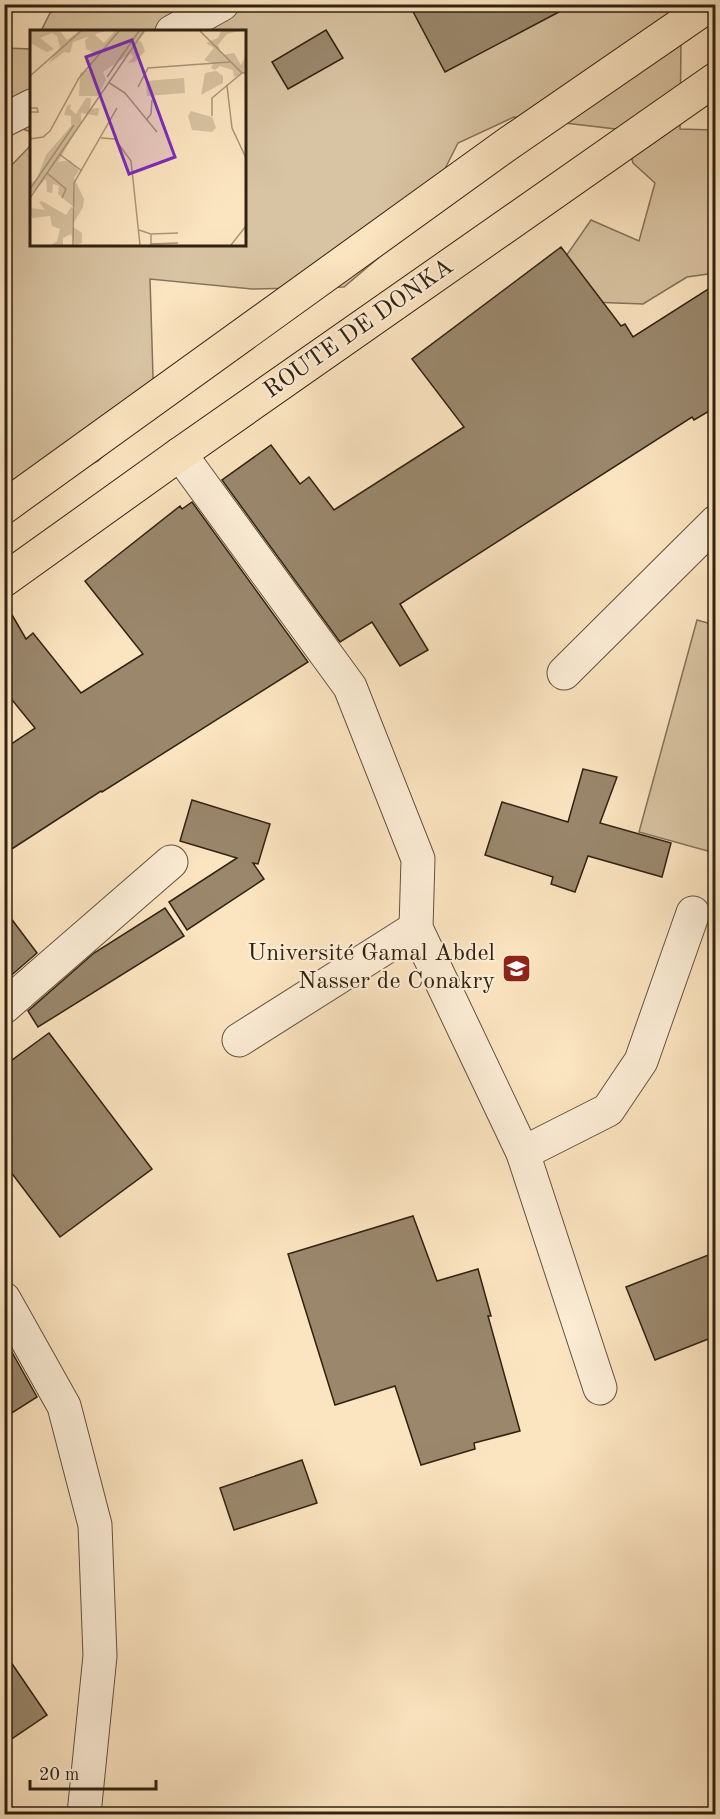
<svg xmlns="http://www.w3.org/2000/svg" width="720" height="1819" font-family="'Old Standard TT',serif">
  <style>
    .green { fill: #d8c3a2; stroke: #84725a; stroke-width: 1.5 }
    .building { fill: #9a876c; stroke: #302211; stroke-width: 1.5 }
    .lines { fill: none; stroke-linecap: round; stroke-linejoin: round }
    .minor-casing { stroke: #63523d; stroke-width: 35 }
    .major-casing { stroke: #302211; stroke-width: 35 }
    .minor { stroke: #fcedd6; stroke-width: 33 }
    .major { stroke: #fbe4c0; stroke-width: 33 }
    .labels { text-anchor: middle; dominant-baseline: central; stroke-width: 4.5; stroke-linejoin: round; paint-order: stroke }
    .street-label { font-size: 24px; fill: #302211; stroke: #fcedd6 }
    .poi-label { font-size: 24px; fill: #302211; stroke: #fcedd6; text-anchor: end }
    .inset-road { fill: none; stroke: #aa967a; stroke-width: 1.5 }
    .view { fill: #7b2cbf; fill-opacity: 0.15; stroke: #7b2cbf; stroke-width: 3 }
    .inset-edge { fill: none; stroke: #302211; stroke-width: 3 }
  </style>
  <rect width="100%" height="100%" fill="#fbe4c0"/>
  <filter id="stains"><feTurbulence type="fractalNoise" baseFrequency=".00333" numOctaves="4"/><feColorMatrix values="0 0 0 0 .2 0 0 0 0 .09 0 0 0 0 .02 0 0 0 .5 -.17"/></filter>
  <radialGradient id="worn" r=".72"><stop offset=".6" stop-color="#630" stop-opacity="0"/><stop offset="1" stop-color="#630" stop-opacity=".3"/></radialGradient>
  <g class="green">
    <path d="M64,4L715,5L681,42L680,129L715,130V273L687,277L643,304L563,301L546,285L591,220L639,241L655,183L633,163L624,130L514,117L458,143L416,226L344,287L252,289L150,279L154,408L98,461L5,510V172L31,145L32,244H244V32L41,31L50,13Z"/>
    <path d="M4,48L31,49V132L5,123Z"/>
    <path d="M697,620L715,625V853L639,832Z"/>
  </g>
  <g class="building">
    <path d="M409,4H574L445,72Z"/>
    <path d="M326,30L343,58L288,89L272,62Z"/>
    <path d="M561,247L621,326L625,324L633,337L716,284V407L694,420L692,417L400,604L428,650L400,666L372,622L340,642L222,480L271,445L300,484L309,477L334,510L464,427L412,359Z"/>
    <path d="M192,502L308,662L102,792L101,791L4,854V749L35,728L4,690V601L26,639L33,633L81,693L143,654L85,581L180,506L182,509Z"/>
    <path d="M583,769L617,777L600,823L671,843L662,877L588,856L575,892L551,884L553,877L485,855L502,802L568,822Z"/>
    <path d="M192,800L270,824L258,864L253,863L264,879L187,930L169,902L237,858L180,841Z"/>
    <path d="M165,908L184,936L38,1027L28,1011L94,953Z"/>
    <path d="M4,909L37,953L7,979L4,975Z"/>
    <path d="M49,1033L152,1169L60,1237L4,1163V1066Z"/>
    <path d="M413,1216L437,1281L478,1269L491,1316H488L520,1431L474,1443L475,1449L421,1465L395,1386L335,1405L288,1254Z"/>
    <path d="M716,1252V1336L655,1360L626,1287Z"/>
    <path d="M4,1338L37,1397L4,1418Z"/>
    <path d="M302,1460L317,1503L234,1530L220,1488Z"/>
    <path d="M4,1652L47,1715L4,1744Z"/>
  </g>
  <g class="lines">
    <defs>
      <g id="minor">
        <path d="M172,32L222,4"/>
        <path d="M4,120L32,106"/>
        <path d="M180,454L350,687L418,859L416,928L523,1153L600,1388"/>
        <path d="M564,673L716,522"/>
        <path d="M4,1007L171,862"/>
        <path d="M239,1040L416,928"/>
        <path d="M523,1153L608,1110L641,1061L693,913"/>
        <path d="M4,1299L64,1406L95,1525L100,1656L84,1814"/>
      </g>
      <g id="major">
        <path d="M4,507L509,143L711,4"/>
        <path d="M4,580L180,454L716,79"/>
      </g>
    </defs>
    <use href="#minor" class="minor-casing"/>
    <use href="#major" class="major-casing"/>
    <use href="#minor" class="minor"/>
    <use href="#major" class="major"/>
  </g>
  <defs>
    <symbol id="university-square" viewBox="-11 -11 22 22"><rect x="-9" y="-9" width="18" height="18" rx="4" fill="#8f2418" stroke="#fcedd6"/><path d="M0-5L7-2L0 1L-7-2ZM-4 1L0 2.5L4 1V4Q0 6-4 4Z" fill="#fff"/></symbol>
  </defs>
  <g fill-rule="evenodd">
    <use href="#university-square" x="500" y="952" width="33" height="33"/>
  </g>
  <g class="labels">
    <g class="street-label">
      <text transform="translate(359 329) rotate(-35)">ROUTE DE DONKA</text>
    </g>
    <g class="poi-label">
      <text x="495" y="954">Université Gamal Abdel<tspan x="495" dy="28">Nasser de Conakry</tspan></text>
    </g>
  </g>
  <g transform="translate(30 30)">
    <rect width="216" height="216" fill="#fbe4c0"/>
    <path d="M0,1H30L37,10L49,1H75L43,12L40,23L34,22L18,34L30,17L27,6L22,3L10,8L24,19L17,22L0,13ZM85,1H116L107,12L111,11L115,21L105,32L98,33L103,27L101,23L73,42L76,50L68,66H49L50,43L60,39L61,35L55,32L64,23L56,19L55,10L63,3L74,13ZM191,1H209L197,4L188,15L192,25L204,23L211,35L216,26V42L204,47L203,40L190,36L185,40L181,38L183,34L174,30L184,18L176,13L188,8ZM186,41L193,46V53L171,65L175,43ZM154,48L155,63L117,66L116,51ZM56,68H61L60,79L69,78L68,86L51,83V92L28,132L40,130L49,141L44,148L54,169L53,177L42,196L52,203V213L45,215L41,204L33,208V215H21L27,211L30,199L22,196L20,186L2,188L0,178L15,180L9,172L12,171L36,185L41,177L47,180L28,164L29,156L23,154L22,163L17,162L16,149L0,165V152L6,151L16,125L41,96V86L34,85L37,76L41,74L40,79L46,84ZM161,81L182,87L186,98L182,102L162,100L158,86Z" fill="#d8c3a2"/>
    <path class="inset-road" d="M170,1L212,43H216M0,46L51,1M77,47L109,1M78,52L95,63L127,102M197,56L202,98L216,128M108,57L118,38L200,32M0,78H7L8,82H0M182,86V68L212,43M117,89L121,84L122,70M71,108L85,109L101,131L110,215M0,109L13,107L20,101L49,48L89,1M29,124L52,141M17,143L36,159L32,168M0,159L44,95M0,168L114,1M109,200L121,204V215M121,204L148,203M121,214L148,213M43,215L44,153L87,78M201,215L216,196"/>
    <path class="view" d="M102,10L145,127L99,144L56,27Z"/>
    <rect width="216" height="216" class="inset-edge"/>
  </g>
  <rect width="720" height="1819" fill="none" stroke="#fbe4c0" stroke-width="24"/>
  <rect x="6" y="6" width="708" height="1807" fill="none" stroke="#302211" stroke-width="3"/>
  <rect x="12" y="12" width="696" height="1795" fill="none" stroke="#302211" stroke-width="1.5"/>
  <path d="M30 1780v9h126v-9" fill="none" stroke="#302211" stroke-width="3"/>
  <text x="39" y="1780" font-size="18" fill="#302211" stroke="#fcedd6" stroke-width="4.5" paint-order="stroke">20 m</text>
  <rect width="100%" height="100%" filter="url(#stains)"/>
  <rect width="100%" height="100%" fill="url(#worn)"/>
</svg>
